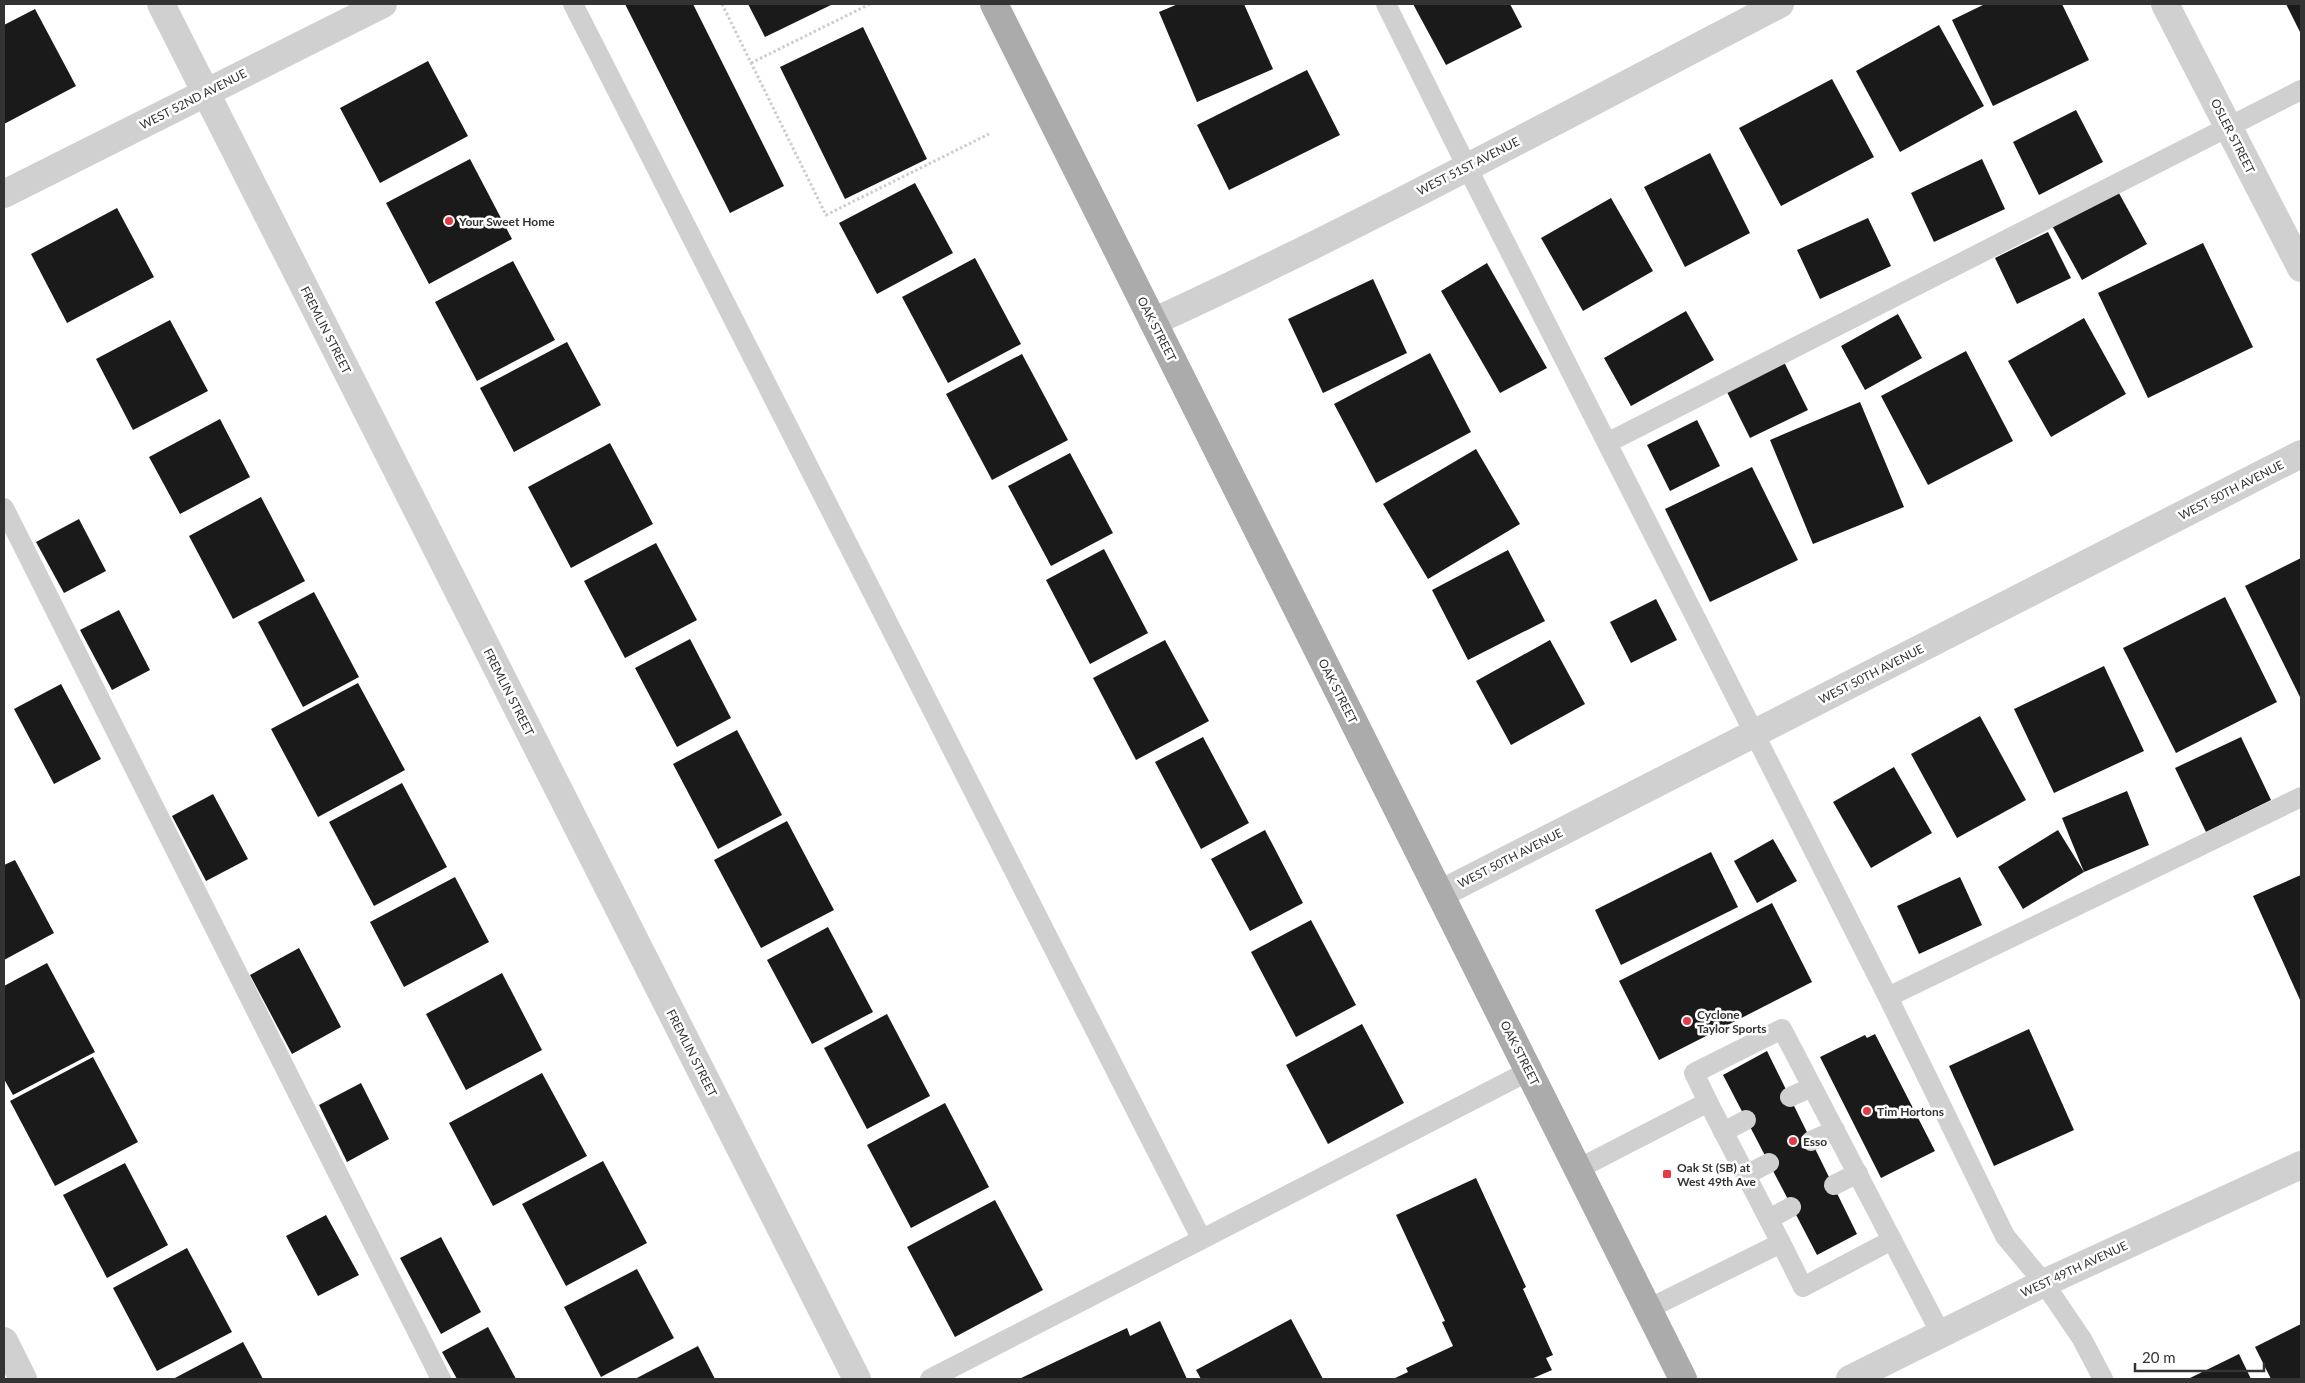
<svg xmlns="http://www.w3.org/2000/svg" width="2305" height="1383" font-family="Lato,sans-serif">
  <style>
    .building { fill: #1a1a1a }
    .lines { fill: none; stroke-linecap: round; stroke-linejoin: round }
    .path { stroke: #cdcdcd; stroke-width: 3; stroke-dasharray: 2.5 2.5; stroke-linecap: butt }
    .service { stroke: #d0d0d0; stroke-width: 20 }
    .minor { stroke: #d0d0d0; stroke-width: 28 }
    .tertiary { stroke: #d0d0d0; stroke-width: 28 }
    .primary { stroke: #ababab; stroke-width: 28 }
    .poi-dot { fill: #e63946; stroke: #fff; stroke-width: 2 }
    .labels { text-anchor: middle; dominant-baseline: central; stroke-width: 5; stroke-linejoin: round; paint-order: stroke }
    .street-label { font-size: 12px; fill: #333; stroke: #fff }
    .poi-label { font-size: 12px; font-weight: bold; fill: #333; stroke: #fff; text-anchor: start }
  </style>
  <rect width="100%" height="100%" fill="#fff"/>
  <g class="building">
    <path d="M625,4H693L784,186L730,213Z"/>
    <path d="M748,4H833L765,37Z"/>
    <path d="M1178,4H1244L1273,69L1197,102L1159,12Z"/>
    <path d="M1413,4H1510L1522,27L1446,65Z"/>
    <path d="M1985,4H2062L2089,60L1993,106L1952,20Z"/>
    <path d="M2286,4H2301V34Z"/>
    <path d="M35,9L76,86L4,124V25Z"/>
    <path d="M1939,25L1984,106L1900,152L1856,71Z"/>
    <path d="M863,27L927,159L845,199L780,67Z"/>
    <path d="M428,61L468,136L380,183L340,108Z"/>
    <path d="M1307,70L1340,135L1229,190L1197,125Z"/>
    <path d="M1832,79L1874,157L1781,206L1739,128Z"/>
    <path d="M2076,110L2103,162L2039,195L2013,142Z"/>
    <path d="M1710,153L1750,233L1685,267L1644,187Z"/>
    <path d="M470,159L512,239L429,284L386,203Z"/>
    <path d="M1982,159L2005,209L1934,242L1911,193Z"/>
    <path d="M915,183L953,253L877,294L839,223Z"/>
    <path d="M2115,186L2147,244L2082,280L2050,222Z"/>
    <path d="M1611,198L1653,271L1583,311L1541,238Z"/>
    <path d="M117,208L154,277L67,323L31,254Z"/>
    <path d="M1868,218L1891,266L1820,299L1797,250Z"/>
    <path d="M2048,232L2071,278L2017,304L1995,258Z"/>
    <path d="M2203,243L2253,347L2148,398L2098,293Z"/>
    <path d="M975,258L1021,344L948,383L902,297Z"/>
    <path d="M513,261L555,340L477,381L435,302Z"/>
    <path d="M1487,263L1547,368L1500,393L1441,291Z"/>
    <path d="M1373,279L1407,353L1323,393L1288,319Z"/>
    <path d="M1686,311L1714,360L1631,406L1604,358Z"/>
    <path d="M1898,314L1922,358L1865,390L1841,346Z"/>
    <path d="M2084,318L2126,394L2051,437L2008,361Z"/>
    <path d="M170,320L208,391L133,430L96,359Z"/>
    <path d="M567,342L601,405L514,452L480,388Z"/>
    <path d="M1966,351L2013,441L1928,485L1881,396Z"/>
    <path d="M1430,353L1471,432L1376,483L1334,404Z"/>
    <path d="M1022,354L1068,440L992,480L946,394Z"/>
    <path d="M1782,358L1808,410L1750,438L1724,386Z"/>
    <path d="M1860,402L1904,507L1813,544L1770,440Z"/>
    <path d="M220,419L250,477L180,514L149,457Z"/>
    <path d="M1697,420L1720,466L1670,491L1647,445Z"/>
    <path d="M610,443L653,524L571,568L528,487Z"/>
    <path d="M1476,449L1520,524L1428,579L1383,504Z"/>
    <path d="M1070,453L1113,533L1051,566L1008,486Z"/>
    <path d="M1752,467L1798,560L1710,602L1665,509Z"/>
    <path d="M261,497L305,581L233,619L189,536Z"/>
    <path d="M79,519L106,571L64,593L36,542Z"/>
    <path d="M656,543L697,620L625,658L584,581Z"/>
    <path d="M1104,549L1148,633L1090,664L1046,580Z"/>
    <path d="M1508,550L1545,621L1468,660L1432,590Z"/>
    <path d="M2301,558V699L2245,586Z"/>
    <path d="M314,592L359,677L303,707L258,622Z"/>
    <path d="M2225,597L2277,702L2176,753L2123,648Z"/>
    <path d="M1656,599L1677,640L1631,663L1610,622Z"/>
    <path d="M119,610L150,670L112,690L80,630Z"/>
    <path d="M690,639L731,718L677,747L635,668Z"/>
    <path d="M1165,640L1209,721L1136,760L1093,678Z"/>
    <path d="M1550,640L1585,704L1511,745L1476,681Z"/>
    <path d="M2104,666L2144,751L2054,793L2014,709Z"/>
    <path d="M358,683L405,770L318,817L271,729Z"/>
    <path d="M61,684L101,759L54,784L14,709Z"/>
    <path d="M1980,716L2026,800L1957,838L1911,754Z"/>
    <path d="M737,730L782,815L718,849L673,764Z"/>
    <path d="M1203,737L1249,823L1201,849L1155,762Z"/>
    <path d="M2241,737L2271,800L2206,832L2175,768Z"/>
    <path d="M1894,767L1932,833L1871,868L1833,802Z"/>
    <path d="M402,783L447,867L374,906L329,822Z"/>
    <path d="M2127,791L2149,845L2084,872L2062,818Z"/>
    <path d="M213,794L248,859L206,881L172,816Z"/>
    <path d="M787,821L834,910L761,948L714,860Z"/>
    <path d="M1265,830L1303,903L1250,931L1211,859Z"/>
    <path d="M2058,830L2084,872L2023,909L1998,867Z"/>
    <path d="M1773,839L1797,881L1757,903L1734,861Z"/>
    <path d="M1711,852L1738,907L1621,965L1595,910Z"/>
    <path d="M15,860L54,933L4,960V865Z"/>
    <path d="M2301,875V1002L2253,896Z"/>
    <path d="M455,877L489,942L404,987L370,922Z"/>
    <path d="M1960,877L1982,925L1919,954L1897,906Z"/>
    <path d="M1772,903L1812,982L1659,1060L1619,981Z"/>
    <path d="M1311,920L1356,1005L1296,1037L1251,952Z"/>
    <path d="M828,927L873,1012L812,1044L767,960Z"/>
    <path d="M299,948L341,1027L292,1054L250,975Z"/>
    <path d="M47,963L95,1052L13,1095L4,1079V986Z"/>
    <path d="M502,973L542,1050L466,1090L426,1014Z"/>
    <path d="M887,1014L930,1096L867,1129L824,1048Z"/>
    <path d="M1362,1024L1404,1103L1328,1144L1286,1065Z"/>
    <path d="M2029,1029L2074,1130L1994,1166L1949,1066Z"/>
    <path d="M1875,1034L1935,1151L1881,1178L1820,1057L1865,1035L1867,1038Z"/>
    <path d="M1767,1051L1857,1234L1817,1255L1723,1075Z"/>
    <path d="M93,1057L138,1142L55,1186L10,1101Z"/>
    <path d="M542,1073L587,1156L493,1206L449,1123Z"/>
    <path d="M361,1083L389,1139L347,1162L319,1105Z"/>
    <path d="M945,1103L989,1187L911,1228L867,1145Z"/>
    <path d="M603,1161L647,1243L566,1286L522,1204Z"/>
    <path d="M125,1163L168,1245L107,1278L63,1195Z"/>
    <path d="M1476,1178L1526,1287L1523,1289L1553,1355L1546,1358L1552,1370L1531,1379H1393L1408,1372L1406,1368L1453,1346L1442,1322L1445,1321L1396,1215Z"/>
    <path d="M995,1200L1043,1290L955,1337L907,1247Z"/>
    <path d="M326,1215L359,1275L318,1296L286,1236Z"/>
    <path d="M441,1237L481,1312L441,1334L400,1258Z"/>
    <path d="M187,1248L232,1332L157,1371L113,1288Z"/>
    <path d="M637,1269L674,1338L601,1377L564,1307Z"/>
    <path d="M1291,1319L1323,1379H1201L1196,1370Z"/>
    <path d="M1160,1321L1187,1379H1019L1127,1328L1130,1336Z"/>
    <path d="M2301,1324V1379H2271L2255,1347Z"/>
    <path d="M488,1327L516,1379H457L442,1352Z"/>
    <path d="M243,1342L263,1379H173Z"/>
    <path d="M698,1346L715,1379H635Z"/>
    <path d="M2239,1354L2251,1379H2188Z"/>
  </g>
  <g class="lines">
    <g class="path">
      <path d="M722,4L826,215L989,134"/>
      <path d="M751,63L870,4"/>
    </g>
    <g class="service">
      <path d="M573,4L1201,1238"/>
      <path d="M1386,4L1467,167L1888,997L2005,1236L2044,1283L2082,1339L2103,1379"/>
      <path d="M1607,443L2301,90"/>
      <path d="M4,508L441,1379"/>
      <path d="M1888,997L2301,797"/>
      <path d="M1790,1097L1812,1087"/>
      <path d="M1708,1102L1781,1243"/>
      <path d="M1723,1132L1746,1120"/>
      <path d="M1811,1141L1835,1130"/>
      <path d="M1578,1169L1708,1102L1694,1073L1782,1029L1941,1334"/>
      <path d="M1746,1175L1769,1163"/>
      <path d="M1834,1185L1858,1173"/>
      <path d="M1769,1219L1791,1207"/>
      <path d="M1648,1309L1781,1243L1803,1287L1892,1240"/>
      <path d="M930,1379L1529,1071"/>
    </g>
    <g class="minor">
      <path d="M161,4L857,1379"/>
      <path d="M2165,4L2301,268"/>
      <path d="M4,194L383,4"/>
      <path d="M1153,322C1366,224 1572,112 1780,4"/>
      <path d="M1440,894L2301,454"/>
      <path d="M4,1341L23,1379"/>
    </g>
    <path class="tertiary" d="M1850,1379L2044,1283L2301,1165"/>
    <path class="primary" d="M994,4L1683,1379"/>
  </g>
  <g class="poi-dot">
    <circle cx="449" cy="221" r="5"/>
    <circle cx="1687" cy="1021" r="5"/>
    <circle cx="1867" cy="1111" r="5"/>
    <circle cx="1793" cy="1141" r="5"/>
    <rect x="1662" y="1169" width="10" height="10" rx="2.5"/>
  </g>
  <g class="labels">
    <g class="street-label">
      <text transform="translate(193 99) rotate(-27)">WEST 52ND AVENUE</text>
      <text transform="translate(2233 136) rotate(63)">OSLER STREET</text>
      <text transform="translate(1468 166) rotate(-27)">WEST 51ST AVENUE</text>
      <text transform="translate(1157 329) rotate(63)">OAK STREET</text>
      <text transform="translate(326 330) rotate(63)">FREMLIN STREET</text>
      <text transform="translate(2231 490) rotate(-27)">WEST 50TH AVENUE</text>
      <text transform="translate(1871 674) rotate(-27)">WEST 50TH AVENUE</text>
      <text transform="translate(1338 691) rotate(63)">OAK STREET</text>
      <text transform="translate(509 692) rotate(63)">FREMLIN STREET</text>
      <text transform="translate(1510 858) rotate(-27)">WEST 50TH AVENUE</text>
      <text transform="translate(692 1053) rotate(63)">FREMLIN STREET</text>
      <text transform="translate(1520 1053) rotate(63)">OAK STREET</text>
      <text transform="translate(2074 1269) rotate(-25)">WEST 49TH AVENUE</text>
    </g>
    <g class="poi-label">
      <text x="459" y="221">Your Sweet Home</text>
      <text x="1697" y="1014">Cyclone<tspan x="1697" dy="14">Taylor Sports</tspan></text>
      <text x="1877" y="1111">Tim Hortons</text>
      <text x="1803" y="1141">Esso</text>
      <text x="1677" y="1167">Oak St (SB) at<tspan x="1677" dy="14">West 49th Ave</tspan></text>
    </g>
  </g>
  <rect width="2305" height="1383" fill="none" stroke="#333333" stroke-width="10"/>
  <path d="M2135 1363v8h129v-8" fill="none" stroke="#333333" stroke-width="2.5"/>
  <text x="2142" y="1363" font-size="15" fill="#333333" stroke="#ffffff" stroke-width="4" paint-order="stroke">20 m</text>
</svg>
